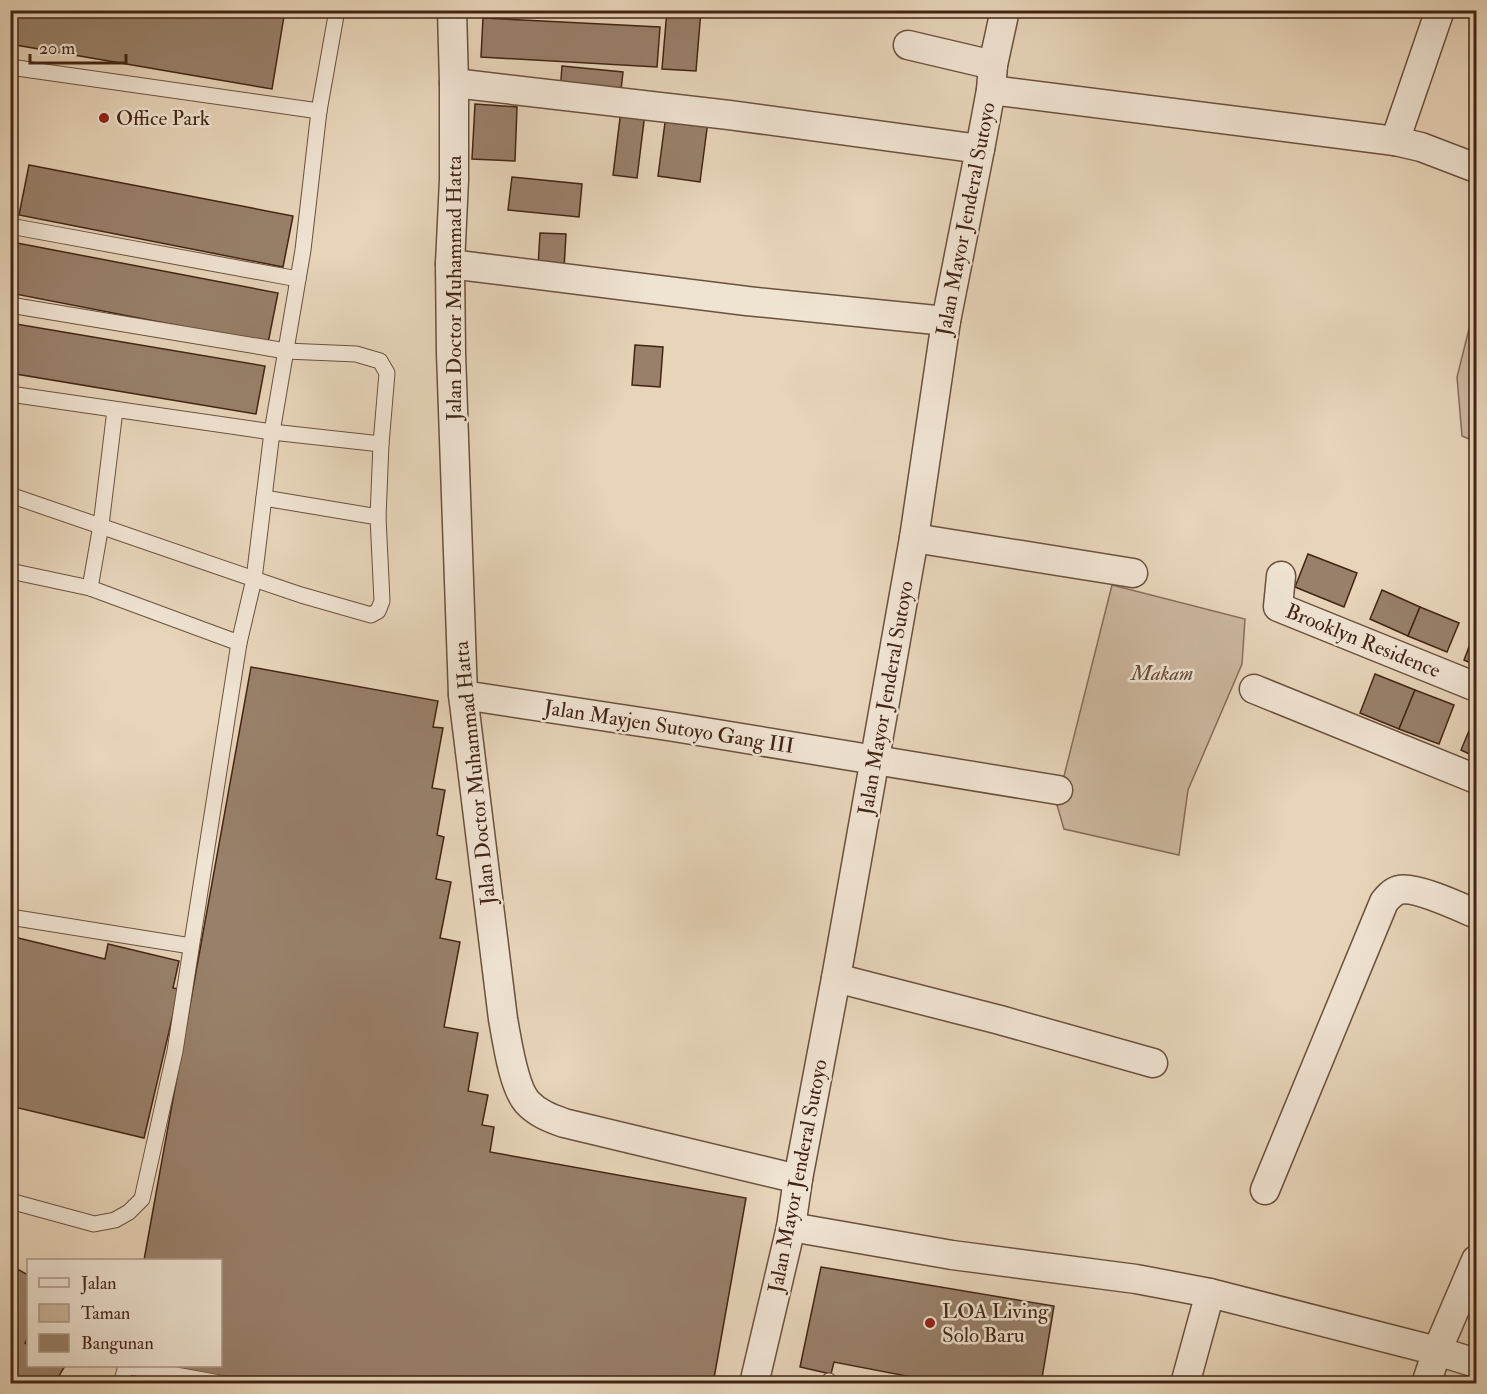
<svg xmlns="http://www.w3.org/2000/svg" width="1487" height="1394" font-family="'IM FELL Double Pica',serif">
  <style>
    .green { fill: #cbb69d; stroke: #876d58; stroke-width: 1.5 }
    .building { fill: #98806a; stroke: #432414; stroke-width: 1.5 }
    .lines { fill: none; stroke-linecap: round; stroke-linejoin: round }
    .service-casing { stroke: #6c503d; stroke-width: 17 }
    .minor-casing { stroke: #6c503d; stroke-width: 31 }
    .service { stroke: #efe3d2; stroke-width: 15 }
    .minor { stroke: #efe3d2; stroke-width: 28 }
    .poi-dot { fill: #8f2418; stroke: #efe3d2; stroke-width: 2 }
    .labels { text-anchor: middle; dominant-baseline: central; stroke-width: 5; stroke-linejoin: round; paint-order: stroke }
    .poi-label { font-size: 21px; fill: #432414; stroke: #efe3d2; text-anchor: start }
    .street-label { font-size: 21px; fill: #432414; stroke: #efe3d2 }
    .park-label { font-size: 21px; font-style: italic; fill: #654836; stroke: #efe3d2 }
  </style>
  <rect width="100%" height="100%" fill="#e7d4b9"/>
  <filter id="stains"><feTurbulence type="fractalNoise" baseFrequency=".00333" numOctaves="4"/><feColorMatrix values="0 0 0 0 .2 0 0 0 0 .09 0 0 0 0 .02 0 0 0 .5 -.17"/></filter>
  <radialGradient id="worn" r=".72"><stop offset=".6" stop-color="#630" stop-opacity="0"/><stop offset="1" stop-color="#630" stop-opacity=".3"/></radialGradient>
  <g class="green">
    <path d="M1469,329L1476,331V442L1462,436L1457,377Z"/>
    <path d="M1112,585L1245,619L1242,664L1188,790L1179,855L1064,829L1055,798L1057,783L1064,776Z"/>
  </g>
  <g class="building">
    <path d="M10,10H285L272,89L10,44Z"/>
    <path d="M667,10H701L696,71L662,69Z"/>
    <path d="M483,18L660,27L657,67L481,57Z"/>
    <path d="M562,66L623,72L620,99L560,93Z"/>
    <path d="M475,104L517,107L515,161L472,159Z"/>
    <path d="M621,110L645,113L637,178L613,175Z"/>
    <path d="M666,115L708,121L700,182L658,176Z"/>
    <path d="M29,165L293,216L283,267L19,215Z"/>
    <path d="M512,177L582,184L579,217L508,210Z"/>
    <path d="M540,233L566,234L564,269L538,267Z"/>
    <path d="M17,243L278,293L268,343L10,293V278Z"/>
    <path d="M10,323L265,366L256,414L10,373Z"/>
    <path d="M635,345L663,347L660,387L632,385Z"/>
    <path d="M1308,554L1357,573L1344,607L1295,587Z"/>
    <path d="M1382,590L1420,607L1408,636L1370,619Z"/>
    <path d="M1420,607L1459,623L1447,652L1408,636Z"/>
    <path d="M1476,628V665L1464,660Z"/>
    <path d="M251,667L438,701L433,727L443,728L432,788L445,790L437,835L444,837L436,879L451,882L440,938L460,942L444,1027L478,1033L468,1091L488,1095L482,1125L494,1127L490,1152L746,1198L713,1384H263L163,1366H220V1260H144Z"/>
    <path d="M1375,674L1415,690L1399,729L1360,713Z"/>
    <path d="M1415,690L1454,705L1439,744L1399,729Z"/>
    <path d="M1476,714V757L1461,750Z"/>
    <path d="M10,936L105,959L108,944L179,961L173,988L179,989L144,1138L10,1106Z"/>
    <path d="M10,1265L28,1275V1337L25,1343L28,1345V1366H65L54,1384H10Z"/>
    <path d="M821,1267L1054,1306L1041,1384H948L834,1362L831,1374L800,1367Z"/>
    <path d="M140,1373L201,1384H137Z"/>
  </g>
  <g class="lines">
    <defs>
      <g id="service">
        <path d="M10,67L319,111L337,10"/>
        <path d="M10,226L298,279"/>
        <path d="M10,305L286,351L356,354L380,361L387,373L381,444"/>
        <path d="M10,394L272,432L381,444L378,517"/>
        <path d="M10,495L254,579L301,595L371,615L378,611L382,601L378,517L264,498"/>
        <path d="M10,571L90,588L239,643L175,1051L142,1199L129,1212L115,1220L94,1224L10,1201"/>
        <path d="M90,588L101,525L115,410"/>
        <path d="M239,643L254,579L272,432L303,250L319,111"/>
        <path d="M10,917L191,946"/>
        <path d="M121,1384L126,1366L225,1384"/>
        <path d="M829,1384V1381"/>
      </g>
      <g id="minor">
        <path d="M452,10L454,83V180L450,264L451,353L463,695L503,1019C507,1040 513,1086 527,1102C537,1113 550,1118 564,1123L798,1179"/>
        <path d="M908,45L993,65"/>
        <path d="M454,83L729,115L980,149"/>
        <path d="M991,90L1395,141L1421,147L1476,168"/>
        <path d="M1395,141L1440,10"/>
        <path d="M450,264L747,301L946,321"/>
        <path d="M914,538L1133,573"/>
        <path d="M1281,576L1278,607L1476,687"/>
        <path d="M1254,689L1476,779"/>
        <path d="M463,695L674,727L1058,790"/>
        <path d="M836,978L1000,1020L1153,1063"/>
        <path d="M1265,1190L1384,902C1388,897 1392,892 1399,890C1415,886 1460,907 1476,914"/>
        <path d="M791,1227L952,1255L1136,1279L1210,1293L1437,1351L1476,1363"/>
        <path d="M754,1384L791,1227L798,1179L836,978L914,538L946,321L980,149L991,90L993,65L1005,10"/>
        <path d="M1185,1384L1210,1293"/>
        <path d="M1426,1384L1437,1351L1476,1260"/>
      </g>
    </defs>
    <use href="#service" class="service-casing"/>
    <use href="#minor" class="minor-casing"/>
    <use href="#service" class="service"/>
    <use href="#minor" class="minor"/>
  </g>
  <g class="poi-dot">
    <circle cx="104" cy="118" r="6"/>
    <circle cx="930" cy="1323" r="6"/>
  </g>
  <g class="labels">
    <g class="poi-label">
      <text x="116" y="118">Office Park</text>
      <text x="942" y="1311">LOA Living<tspan x="942" dy="24">Solo Baru</tspan></text>
    </g>
    <g class="street-label">
      <text transform="translate(966 219) rotate(-79)">Jalan Mayor Jenderal Sutoyo</text>
      <text transform="translate(454 288) rotate(-90)">Jalan Doctor Muhammad Hatta</text>
      <text transform="translate(1363 641) rotate(22)">Brooklyn Residence</text>
      <text transform="translate(886 698) rotate(-80)">Jalan Mayor Jenderal Sutoyo</text>
      <text transform="translate(669 727) rotate(9)">Jalan Mayjen Sutoyo Gang III</text>
      <text transform="translate(475 773) rotate(-96)">Jalan Doctor Muhammad Hatta</text>
      <text transform="translate(798 1176) rotate(-79)">Jalan Mayor Jenderal Sutoyo</text>
    </g>
    <g class="park-label">
      <text x="1162" y="673">Makam</text>
    </g>
  </g>
  <rect width="1487" height="1394" fill="none" stroke="#e7d4b9" stroke-width="36"/>
  <rect x="12" y="12" width="1463" height="1370" fill="none" stroke="#432414" stroke-width="3"/>
  <rect x="18" y="18" width="1451" height="1358" fill="none" stroke="#432414" stroke-width="1.5"/>
  <rect x="27" y="1259" width="195" height="108" fill="#efe3d2" stroke="#aa9786" stroke-width="1.5"/>
  <rect x="39" y="1278" width="30" height="9" fill="#efe3d2" stroke="#aa9786" stroke-width="1.5"/>
  <text x="81" y="1289" font-size="18" fill="#432414">Jalan</text>
  <rect x="39" y="1304" width="30" height="18" fill="#cbb69d" stroke="#aa9786" stroke-width="1.5"/>
  <text x="81" y="1319" font-size="18" fill="#432414">Taman</text>
  <rect x="39" y="1334" width="30" height="18" fill="#98806a" stroke="#aa9786" stroke-width="1.5"/>
  <text x="81" y="1349" font-size="18" fill="#432414">Bangunan</text>
  <path d="M30 54v9h96v-9" fill="none" stroke="#432414" stroke-width="3"/>
  <text x="39" y="54" font-size="18" fill="#432414" stroke="#efe3d2" stroke-width="4.5" paint-order="stroke">20 m</text>
  <rect width="100%" height="100%" filter="url(#stains)"/>
  <rect width="100%" height="100%" fill="url(#worn)"/>
</svg>
